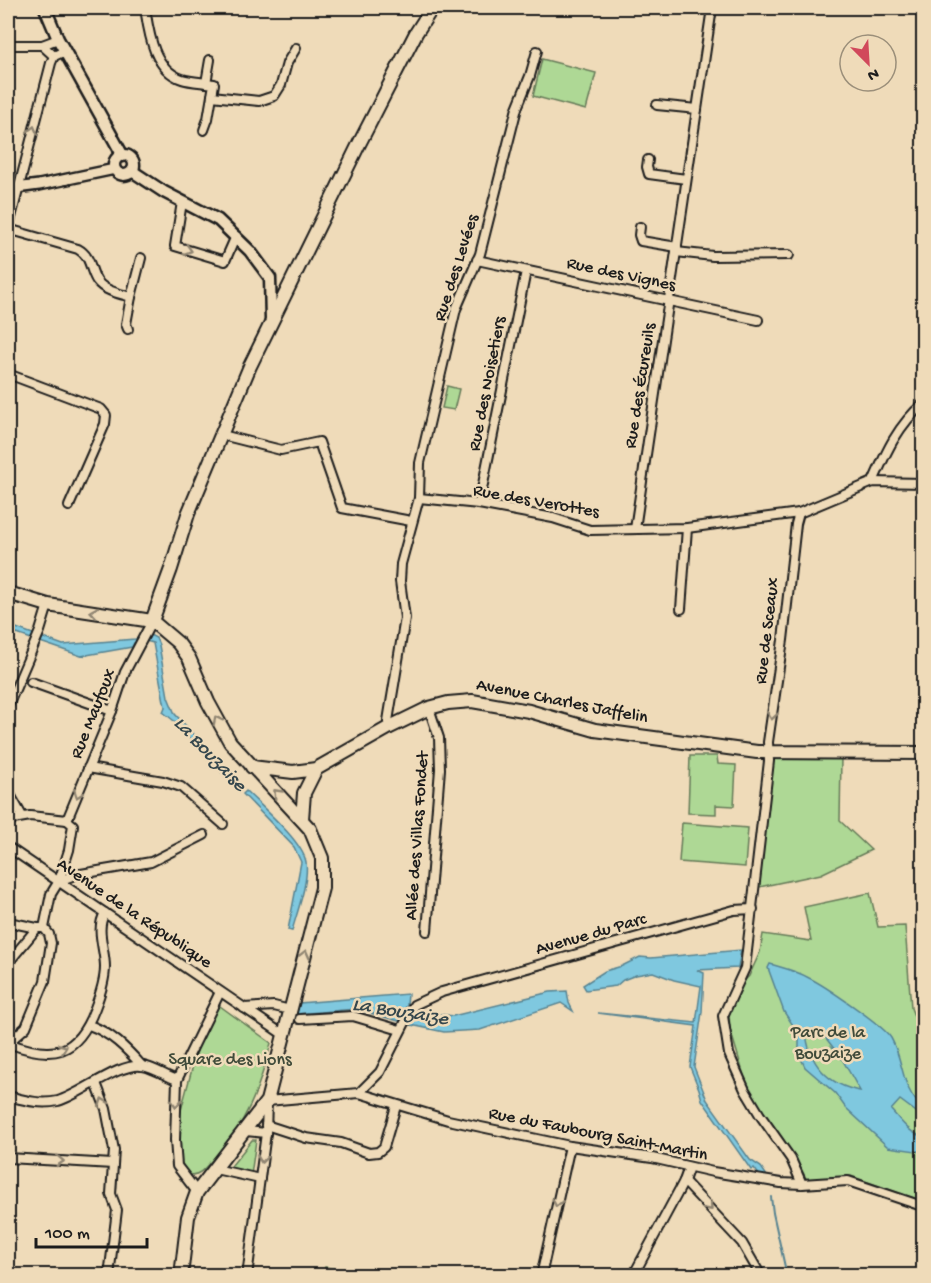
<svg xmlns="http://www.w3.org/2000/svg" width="931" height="1283" font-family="'Gochi Hand',sans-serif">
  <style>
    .green { fill: #aed895; stroke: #657a58; stroke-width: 1.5 }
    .water { fill: #7fc8df; stroke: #578391; stroke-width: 1.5; fill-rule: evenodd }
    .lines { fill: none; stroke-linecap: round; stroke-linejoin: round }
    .stream { stroke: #578391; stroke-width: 2 }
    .minor-casing { stroke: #1c1c1c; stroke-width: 12 }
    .tertiary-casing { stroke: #1c1c1c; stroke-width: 14 }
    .secondary-casing { stroke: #1c1c1c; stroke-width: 15 }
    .primary-casing { stroke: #1c1c1c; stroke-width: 16 }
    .minor { stroke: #efdbb9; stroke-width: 8 }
    .tertiary { stroke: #efdbb9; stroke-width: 9 }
    .secondary { stroke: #efdbb9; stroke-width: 10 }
    .primary { stroke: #efdbb9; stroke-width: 12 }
    .oneway { stroke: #908572 }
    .labels { text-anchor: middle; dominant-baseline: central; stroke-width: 5; stroke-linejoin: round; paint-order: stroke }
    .street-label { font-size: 18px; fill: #1c1c1c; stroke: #efdbb9 }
    .park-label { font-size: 18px; fill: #404b3a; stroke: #efdbb9 }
    .water-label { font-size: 20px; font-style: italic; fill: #35474d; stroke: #efdbb9 }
  </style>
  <rect width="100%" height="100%" fill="#efdbb9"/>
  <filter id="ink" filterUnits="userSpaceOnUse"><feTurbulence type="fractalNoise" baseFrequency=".0167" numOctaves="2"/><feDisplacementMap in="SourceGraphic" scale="12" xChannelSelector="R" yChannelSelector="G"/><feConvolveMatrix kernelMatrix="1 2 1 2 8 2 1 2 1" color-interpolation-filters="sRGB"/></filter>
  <g filter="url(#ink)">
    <g class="green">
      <path d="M542,59L596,73L586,110L533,96Z"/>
      <path d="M447,386L459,389L454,410L442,408Z"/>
      <path d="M690,756H717L718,764L736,765L734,806L716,805V814L688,813Z"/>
      <path d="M773,756L841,757L840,821L871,850L821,874L759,887Z"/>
      <path d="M682,823L748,828L745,867L679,862Z"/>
      <path d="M870,893L878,927L905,926L911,1008L916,1021H923V1198L919,1200L851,1176L807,1180L796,1159L763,1113L745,1079L730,1029L729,1014L743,982L749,976L760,952L763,934L811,941L804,907Z"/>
      <path d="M220,1006L271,1043C259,1089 247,1124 213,1159C206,1166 201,1175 191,1175L186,1172L180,1160L177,1125L199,1043L216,1007Z"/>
      <path d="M252,1140H256L251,1175L228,1170Z"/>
      <path d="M325,1267L377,1275H323Z"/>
    </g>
    <g class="water">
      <path d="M8,625L63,645L135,639L150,635L156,638L159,645L168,697L175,714L243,788L239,791L173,720L163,712L165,707L153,643L146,641L134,643L132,647L81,656L14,633L8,629Z"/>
      <path d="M246,791C262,807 302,841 306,862C309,881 297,912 292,931L288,930L301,862L294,847L243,794Z"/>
      <path d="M741,950L738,968L697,970L704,973L702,1012L694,1067L707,1100L750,1160L761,1167L767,1176H760L754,1168L751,1170L702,1100L699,1089L690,1067L696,1026L598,1013L696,1023L701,986L674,980L653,972L636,975L623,980L616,986L586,990L583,985L605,971L622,966L640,957L651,958Z"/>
      <path d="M770,964C783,968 797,971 809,978C824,985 884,1026 891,1038C905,1063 900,1088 923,1108V1117L900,1100L891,1110C901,1121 909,1133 923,1137V1152L888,1147L845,1107L835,1093L805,1067L799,1054V1034L784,1012L768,968ZM806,1031L825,1037L842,1059L860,1091C828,1085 808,1063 806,1031Z"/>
      <path d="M567,991L569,1003L573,1011L561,1003L480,1030L444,1032L406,1024L413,1010L453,1016L550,992Z"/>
      <path d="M408,994L407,1005L399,1021L356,1009L296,1014L299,1003Z"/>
    </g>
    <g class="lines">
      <path class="stream" d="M771,1197L773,1213L787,1276"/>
      <defs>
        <g id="minor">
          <path d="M145,8C149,33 153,69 182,79C191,82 204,82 214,84L208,119L204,130"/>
          <path d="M8,45H42"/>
          <path d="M54,56L42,45L58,39"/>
          <path d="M206,83L210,60"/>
          <path d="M212,96L259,101L274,96L281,85L287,63L296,48"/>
          <path d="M657,105L697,109"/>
          <path d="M648,160L647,167L649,174L686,179"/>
          <path d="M182,202L175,246L225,261L236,236"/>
          <path d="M640,227L639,235L641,241L677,247"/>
          <path d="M8,229L78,249C92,257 89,269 97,281C104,291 121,294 131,297L141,258"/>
          <path d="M8,229L51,63L54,56L65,51"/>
          <path d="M676,252L713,256L789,255"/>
          <path d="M477,260L758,320"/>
          <path d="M128,329L126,324L131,297"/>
          <path d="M8,374L101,409L106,415L105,424L69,506"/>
          <path d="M222,435L281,450L319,442L342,508L411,521"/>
          <path d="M873,482C886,452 898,425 924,403"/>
          <path d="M419,498L479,504L553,518L590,530L687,528L799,513L873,482L924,483"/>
          <path d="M479,504L526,271"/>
          <path d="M799,513L796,524L783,640L768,742L769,761L745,968L723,1016L729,1054L745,1090L760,1115L791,1159L802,1184"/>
          <path d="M635,529L712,8"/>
          <path d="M681,609L687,528"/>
          <path d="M31,682L112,711"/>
          <path d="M8,706L40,631L48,605"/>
          <path d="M390,727L388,721L405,618L400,581L401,564L419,498L420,463L456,309L480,254L517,108L530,76L537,51"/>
          <path d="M88,768L163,781L181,787L223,824"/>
          <path d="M8,791L22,816"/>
          <path d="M8,820L30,816L67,820"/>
          <path d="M67,820L112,711L125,672L152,621"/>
          <path d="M8,847L284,1035"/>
          <path d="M59,881L75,875L151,862L204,835"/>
          <path d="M8,922L37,928"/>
          <path d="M44,928L49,934L51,943L45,981L26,1027L8,1043C53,1060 77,1056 95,1008C100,995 105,981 105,967C105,949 95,929 105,913"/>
          <path d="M44,928L51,894L59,881L69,850L73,825L67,820"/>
          <path d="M427,931L440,769L439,738L429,708"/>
          <path d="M8,963L37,928H44"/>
          <path d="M244,1008L274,1006L290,1010"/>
          <path d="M300,1019L353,1016L400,1030"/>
          <path d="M89,1025C111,1033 126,1048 142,1066"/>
          <path d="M96,1083L106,1109L114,1150L111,1194L117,1210L109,1276"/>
          <path d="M359,1093L380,1072L414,1005L442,992L734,910L753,909"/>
          <path d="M8,1096C24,1100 40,1105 58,1101C82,1094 119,1062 143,1066C154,1068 166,1076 177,1080"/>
          <path d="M266,1125L306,1138L341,1143L369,1153L378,1152L384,1147L396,1106"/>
          <path d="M246,1131L266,1133"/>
          <path d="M8,1158L113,1164"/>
          <path d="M215,1169L260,1179"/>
          <path d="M684,1181L742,1243L761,1276"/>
          <path d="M197,1192L177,1166L175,1140L177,1080L220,992"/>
          <path d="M247,1276L266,1133L267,1101L359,1093L448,1120L570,1146L652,1158L713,1172L781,1183L802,1184L848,1181L919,1205L924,1204"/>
          <path d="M541,1276L570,1146"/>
          <path d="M633,1276L684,1181L689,1167"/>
        </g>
        <path id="tertiary" d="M8,189L39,185L115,169"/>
        <g id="secondary">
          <path d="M45,8L58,39L123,156"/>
          <circle cx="124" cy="165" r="10"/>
          <path d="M132,171L164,192L218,220L250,251L270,278L271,321"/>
        </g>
        <g id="primary">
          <path d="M8,593L48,605L152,621L178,643L189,658L208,702L230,742L310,829L322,858V888L267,1101L197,1192L188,1217L181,1276"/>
          <path d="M152,621L171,569L188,514L250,366L359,144L416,33L432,8"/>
          <path d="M252,767L293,772L316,769L390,727L429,708L448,703L472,701L529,711L595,730L757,752L924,753"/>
          <path d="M302,819L304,793L316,769"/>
        </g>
      </defs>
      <use href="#minor" class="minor-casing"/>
      <use href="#tertiary" class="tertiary-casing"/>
      <use href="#secondary" class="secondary-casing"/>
      <use href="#primary" class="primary-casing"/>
      <use href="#minor" class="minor"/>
      <use href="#tertiary" class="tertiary"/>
      <use href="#secondary" class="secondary"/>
      <use href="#primary" class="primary"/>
    </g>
    <defs><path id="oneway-chevron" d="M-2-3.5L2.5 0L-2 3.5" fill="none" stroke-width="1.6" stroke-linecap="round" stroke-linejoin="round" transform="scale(1.5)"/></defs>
    <g class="oneway">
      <use href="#oneway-chevron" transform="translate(33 130) rotate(-76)"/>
      <use href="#oneway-chevron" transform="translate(188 250) rotate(17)"/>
      <use href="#oneway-chevron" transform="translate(94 612) rotate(-171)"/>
      <use href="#oneway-chevron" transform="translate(772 716) rotate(99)"/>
      <use href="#oneway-chevron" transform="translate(217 720) rotate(-117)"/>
      <use href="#oneway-chevron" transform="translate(277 793) rotate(-134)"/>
      <use href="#oneway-chevron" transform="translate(78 794) rotate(111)"/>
      <use href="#oneway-chevron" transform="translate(305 954) rotate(-76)"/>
      <use href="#oneway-chevron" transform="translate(63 1048) rotate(-22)"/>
      <use href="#oneway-chevron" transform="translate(103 1102) rotate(-110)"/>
      <use href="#oneway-chevron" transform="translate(176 1103) rotate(92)"/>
      <use href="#oneway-chevron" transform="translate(262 1159) rotate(98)"/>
      <use href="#oneway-chevron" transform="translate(60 1161) rotate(3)"/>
      <use href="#oneway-chevron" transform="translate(557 1203) rotate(102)"/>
      <use href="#oneway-chevron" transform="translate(709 1207) rotate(46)"/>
    </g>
  </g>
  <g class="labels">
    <g class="street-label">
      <text transform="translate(457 268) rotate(-72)">Rue des Levées</text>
      <text transform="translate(621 275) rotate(12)">Rue des Vignes</text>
      <text transform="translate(488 384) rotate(-79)">Rue des Noisetiers</text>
      <text transform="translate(641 386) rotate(-81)">Rue des Écureuils</text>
      <text transform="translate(536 502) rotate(10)">Rue des Verottes</text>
      <text transform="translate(768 631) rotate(-83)">Rue de Sceaux</text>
      <text transform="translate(562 702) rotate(11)">Avenue Charles Jaffelin</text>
      <text transform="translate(94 714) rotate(-68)">Rue Maufoux</text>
      <text transform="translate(418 836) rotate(-86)">Allée des Villas Fondet</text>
      <text transform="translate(134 914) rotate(34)">Avenue de la République</text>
      <text transform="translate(591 935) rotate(-16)">Avenue du Parc</text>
      <text transform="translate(598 1135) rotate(11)">Rue du Faubourg Saint-Martin</text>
    </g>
    <g class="park-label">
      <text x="828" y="1033">Parc de la<tspan x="828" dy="21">Bouzaize</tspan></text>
      <text x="230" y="1060">Square des Lions</text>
    </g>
    <g class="water-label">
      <text transform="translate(209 755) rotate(46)">La Bouzaise</text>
      <text transform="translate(400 1013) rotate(9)">La Bouzaize</text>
    </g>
  </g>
  <rect width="931" height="1283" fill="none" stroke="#efdbb9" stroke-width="30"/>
  <rect x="15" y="15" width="901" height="1253" fill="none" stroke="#1c1c1c" stroke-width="2" filter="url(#ink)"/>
  <g transform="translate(868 63) rotate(156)"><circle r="28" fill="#efdbb9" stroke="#9b8f7a" stroke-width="1.5"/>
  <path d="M0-4.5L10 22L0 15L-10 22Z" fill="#d1495b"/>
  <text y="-9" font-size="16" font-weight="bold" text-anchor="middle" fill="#1c1c1c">N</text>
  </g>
  <path d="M36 1238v9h111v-9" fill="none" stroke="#1c1c1c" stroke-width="3"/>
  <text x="45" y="1238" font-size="18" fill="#1c1c1c" stroke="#efdbb9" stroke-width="4.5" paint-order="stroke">100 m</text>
</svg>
